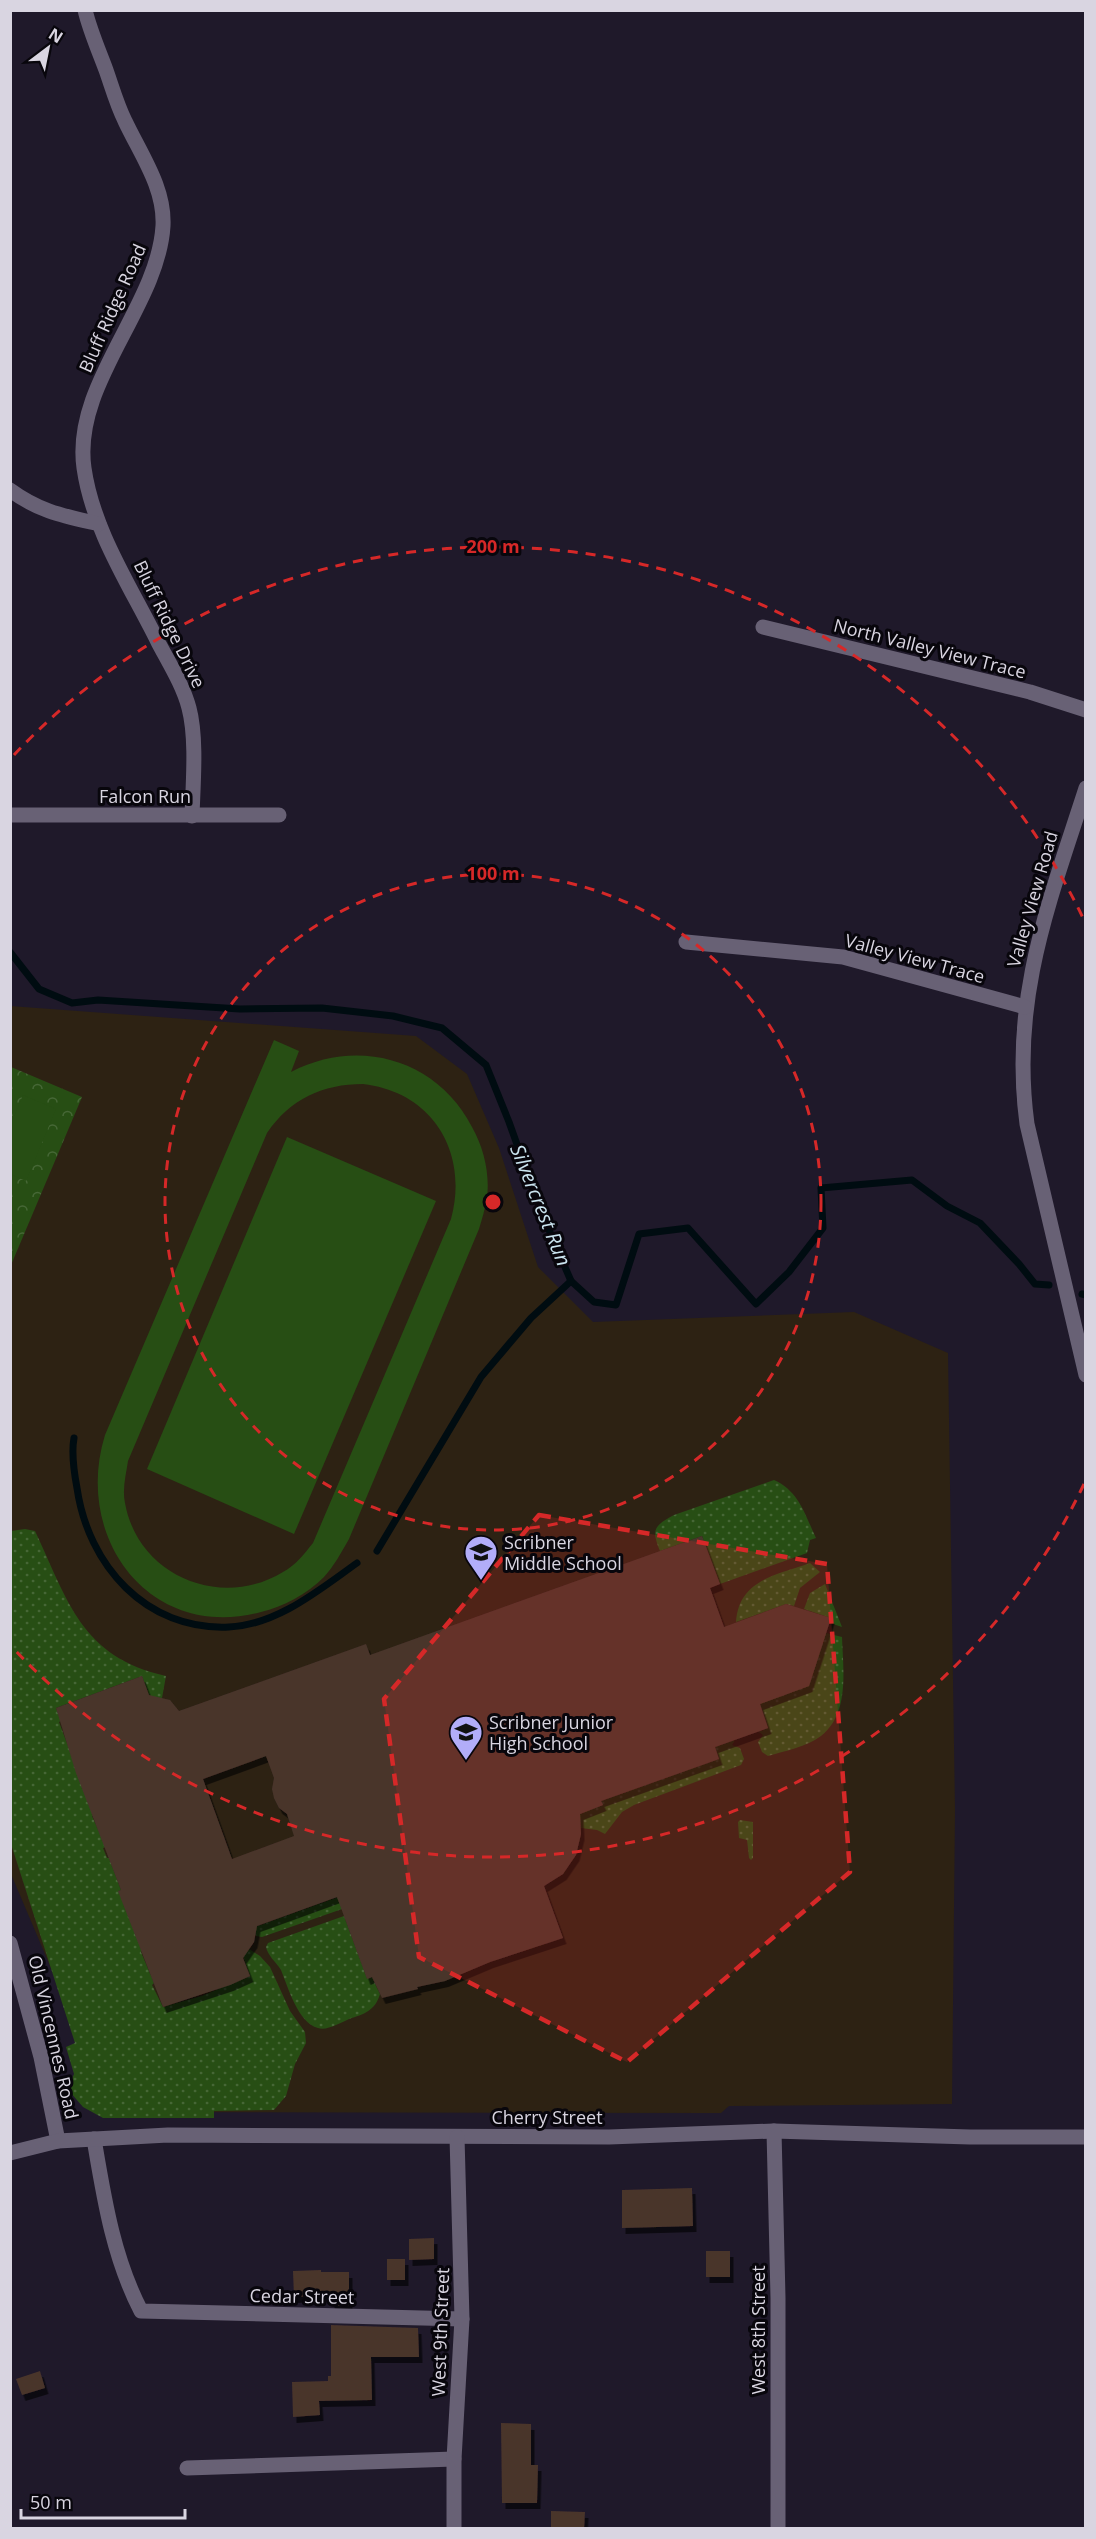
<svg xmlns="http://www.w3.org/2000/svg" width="1096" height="2539" font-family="'Open Sans',sans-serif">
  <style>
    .education { fill: #2d2213 }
    .grass { fill: url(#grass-dots) }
    .park { fill: url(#park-crowns) }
    .pitch { fill: #274e14; fill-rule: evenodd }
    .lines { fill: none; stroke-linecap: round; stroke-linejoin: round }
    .stream { stroke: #000c11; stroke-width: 7 }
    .building { fill: #49342c; fill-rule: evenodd; filter: url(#shadow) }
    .minor { stroke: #686175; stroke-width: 15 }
    .marked { fill: #d62828; fill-opacity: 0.2; stroke: #d62828; stroke-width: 4.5; stroke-dasharray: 12 8; stroke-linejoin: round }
    .ring { fill: none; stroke: #d62828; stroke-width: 3; stroke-dasharray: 10 8 }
    .labels { text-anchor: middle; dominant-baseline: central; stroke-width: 6; stroke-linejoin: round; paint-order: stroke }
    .street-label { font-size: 18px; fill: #d9d5e1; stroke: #08060c }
    .poi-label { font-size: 18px; fill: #d9d5e1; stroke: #08060c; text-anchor: start }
    .water-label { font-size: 20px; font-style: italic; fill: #cae4ef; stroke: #08060c }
    .centre { fill: #d62828; stroke: #08060c; stroke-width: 3 }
    .ring-label { font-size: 18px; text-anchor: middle; font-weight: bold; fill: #d62828; stroke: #08060c; stroke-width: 6; stroke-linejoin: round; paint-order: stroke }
  </style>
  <defs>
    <pattern id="grass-dots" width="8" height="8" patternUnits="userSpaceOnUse" patternTransform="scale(1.5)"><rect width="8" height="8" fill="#274e14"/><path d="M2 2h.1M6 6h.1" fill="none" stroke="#466736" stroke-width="1.8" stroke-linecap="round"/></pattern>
    <pattern id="park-crowns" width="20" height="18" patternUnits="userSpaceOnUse" patternTransform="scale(1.5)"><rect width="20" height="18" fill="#274e14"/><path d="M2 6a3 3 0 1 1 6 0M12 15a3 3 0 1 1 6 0" fill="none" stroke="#466736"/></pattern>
    <filter id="shadow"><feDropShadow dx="3.5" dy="6" stdDeviation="0" flood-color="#0009"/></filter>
  </defs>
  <rect width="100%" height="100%" fill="#1f192a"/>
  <path class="education" d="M10,1006L416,1036L467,1074L499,1148L538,1267L593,1322L854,1312L948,1353L955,1810L952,2104L729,2106L721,2113L112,2112L11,1874Z"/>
  <g class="grass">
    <path d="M774,1480C799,1491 805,1515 816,1538L810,1540L807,1553L720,1584L702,1536L660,1551C651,1529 654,1526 674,1515Z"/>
    <path d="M25,1529L35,1531C68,1601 81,1657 166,1676L162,1698H150L142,1676L56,1708L61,1721L59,1722L94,1815L92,1816L106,1847L103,1848L107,1858H109L121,1890L119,1891L142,1951L141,1952L154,1983L152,1985L163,2007L202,1996L250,1976L242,1953L249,1949L260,1956L270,1967L290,2011L305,2032L306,2043L295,2064L286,2096L274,2110L214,2111V2118H103L83,2107L70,2092V2083L74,2074L66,2047L75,2043L11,1844V1531Z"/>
    <path d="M810,1563L820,1572L800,1588L794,1606L786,1604L736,1622C739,1579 777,1575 810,1563Z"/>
    <path d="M825,1584L842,1627L830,1623L831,1618L804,1609L810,1593Z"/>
    <path d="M826,1633L842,1637C843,1669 850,1713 821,1736C807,1747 784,1751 768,1756L762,1752L758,1742L763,1735L759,1732L768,1728L760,1704Z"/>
    <path d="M735,1740L732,1745L740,1748L744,1759L741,1765L634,1805L622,1812L605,1834L597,1830L581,1828L580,1821L555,1822L603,1805L601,1801L719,1759L715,1747Z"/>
    <path d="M740,1820L753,1822V1858L751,1860L749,1858L747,1840L739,1838L738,1822Z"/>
    <path d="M347,1894L345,1908L262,1937L256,1936L255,1927Z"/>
    <path d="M344,1916L367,1978L372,1977L380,1994C375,2011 364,2014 349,2019C340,2023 327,2031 318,2028C298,2023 288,1987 281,1970C276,1962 268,1956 266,1947L268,1943Z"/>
  </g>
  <path class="park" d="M11,1067L82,1097L11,1265Z"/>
  <g class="pitch">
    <path d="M274,1040L299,1051L291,1072C358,1037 437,1059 472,1127C484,1148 490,1174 487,1198C485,1209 482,1219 479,1229L349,1539C341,1553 334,1566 324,1577C307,1594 283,1607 261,1612C150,1642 73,1538 105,1435ZM363,1084C433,1092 469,1153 451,1219L313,1543C304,1554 296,1565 283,1572C221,1610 138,1576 125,1503C122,1489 126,1475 128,1461L267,1133C290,1099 323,1084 363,1084Z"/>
    <path d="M23,1095L56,1109L26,1181L10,1174L11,1124Z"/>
    <path d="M287,1137L436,1201L294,1534L147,1469Z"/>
  </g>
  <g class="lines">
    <g class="stream">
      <path d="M10,952L39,989L72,1003L98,1000L240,1009L322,1008L393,1016L442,1028L486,1065L509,1122L540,1209L571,1281L594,1302L616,1305L639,1234L688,1228L756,1304L789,1272L823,1228L821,1188L912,1180L947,1206L980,1223L1019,1264L1035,1284L1049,1285"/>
      <path d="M1082,1294L1086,1295"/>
      <path d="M74,1438C71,1454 74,1472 77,1488C88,1565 146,1631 229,1627C277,1625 319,1590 357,1563"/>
      <path d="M377,1551L481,1377L531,1318L571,1281"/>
    </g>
  </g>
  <g class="building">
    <path d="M702,1536L720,1584L710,1588L724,1627L786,1604L831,1618L809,1686L760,1704L768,1728L715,1747L719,1759L601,1801L603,1805L580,1814L581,1834L576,1855L563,1874L544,1886L563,1938L490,1962L445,1981L417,1987L418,1989L382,1998L372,1977L367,1979L337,1897L257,1926L254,1942L243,1958L250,1976L230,1985L163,2007L118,1891L121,1890L76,1773L56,1708L142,1676L149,1695L170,1700L179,1711L366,1644L370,1655ZM266,1756L274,1778L272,1789L274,1798L279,1808L287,1814L294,1836L232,1859L203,1779Z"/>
    <path d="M692,2188L693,2226L622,2228V2190Z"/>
    <path d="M434,2238V2259L409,2260V2239Z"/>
    <rect x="706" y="2251" width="24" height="26"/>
    <rect x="387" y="2259" width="18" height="21"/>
    <path d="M321,2270V2272H349V2306H331V2298H326V2295L294,2297L293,2271Z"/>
    <path d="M331,2325L418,2328L419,2357H371L372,2400L319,2401L320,2415L293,2417L292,2382L328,2381V2376H331Z"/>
    <path d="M40,2371L45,2388L22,2395L16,2379Z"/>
    <path d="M501,2423L531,2424V2465H538L537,2503H502Z"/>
    <path d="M551,2511L585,2512L584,2529H551Z"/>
  </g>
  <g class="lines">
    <g class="minor">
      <path d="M85,10C90,31 99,51 106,70C112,87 117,105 125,121C141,155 165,188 163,226C158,307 72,384 84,468C93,531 131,587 158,642C169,663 183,685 189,708C197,738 193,784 192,816"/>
      <path d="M10,490C40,512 64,516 99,524"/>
      <path d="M763,627L1030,692L1086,710"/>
      <path d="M1086,788C1049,903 1010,999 1027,1124L1086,1375"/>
      <path d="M10,815H279"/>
      <path d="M686,942L843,957L1025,1007"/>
      <path d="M10,1943L41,2057L58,2141"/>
      <path d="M774,2131L778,2298V2528"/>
      <path d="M94,2139C104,2198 113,2257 141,2311L462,2319"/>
      <path d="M10,2153L58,2141L168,2135L609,2137L774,2131L970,2137H1086"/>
      <path d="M187,2468L454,2459"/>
      <path d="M454,2528V2459L462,2319L457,2137"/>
    </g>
  </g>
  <path class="marked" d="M539,1515L827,1564L850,1872L627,2062L419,1957L384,1699Z"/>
  <g class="ring">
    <circle cx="493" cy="1202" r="328"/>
    <path d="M1084 1484A655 655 0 0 1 14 1649M14 755A655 655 0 0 1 1084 920"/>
  </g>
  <defs>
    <symbol id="school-pin" viewBox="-11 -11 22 30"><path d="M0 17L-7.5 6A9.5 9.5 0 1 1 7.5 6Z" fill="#b2adf9" stroke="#08060c"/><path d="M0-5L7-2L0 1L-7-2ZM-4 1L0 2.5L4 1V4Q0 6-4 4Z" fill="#111"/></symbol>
  </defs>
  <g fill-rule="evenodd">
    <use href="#school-pin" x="462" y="1533" width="38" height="52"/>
    <use href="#school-pin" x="447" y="1713" width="38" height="52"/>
  </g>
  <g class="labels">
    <g class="street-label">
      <text transform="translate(112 308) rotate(-66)">Bluff Ridge Road</text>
      <text transform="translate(170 624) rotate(64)">Bluff Ridge Drive</text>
      <text transform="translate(930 648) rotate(14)">North Valley View Trace</text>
      <text x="145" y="796">Falcon Run</text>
      <text transform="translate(1032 899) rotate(-74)">Valley View Road</text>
      <text transform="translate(915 958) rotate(15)">Valley View Trace</text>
      <text transform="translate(54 2037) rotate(77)">Old Vincennes Road</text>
      <text x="547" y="2117">Cherry Street</text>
      <text transform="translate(302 2296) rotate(1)">Cedar Street</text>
      <text transform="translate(758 2330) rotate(-90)">West 8th Street</text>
      <text transform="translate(440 2332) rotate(-88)">West 9th Street</text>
    </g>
    <g class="poi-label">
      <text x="504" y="1542">Scribner<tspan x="504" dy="21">Middle School</tspan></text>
      <text x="489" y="1722">Scribner Junior<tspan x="489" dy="21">High School</tspan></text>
    </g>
    <g class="water-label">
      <text transform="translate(541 1205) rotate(68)">Silvercrest Run</text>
    </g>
  </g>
  <circle cx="493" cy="1202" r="9" class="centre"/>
  <g class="ring-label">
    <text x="493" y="553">200 m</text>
    <text x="493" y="880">100 m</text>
  </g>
  <rect width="1096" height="2539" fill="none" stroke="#d9d5e1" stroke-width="24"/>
  <g transform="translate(48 48) rotate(32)" stroke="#08060c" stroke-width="4.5" paint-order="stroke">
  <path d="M0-4.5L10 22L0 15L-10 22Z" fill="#d9d5e1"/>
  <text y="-9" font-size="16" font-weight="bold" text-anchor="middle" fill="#d9d5e1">N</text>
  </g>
  <path d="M21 2509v9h164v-9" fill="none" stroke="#d9d5e1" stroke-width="3"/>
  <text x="30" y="2509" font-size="18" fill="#d9d5e1" stroke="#08060c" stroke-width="4.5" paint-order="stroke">50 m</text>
</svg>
